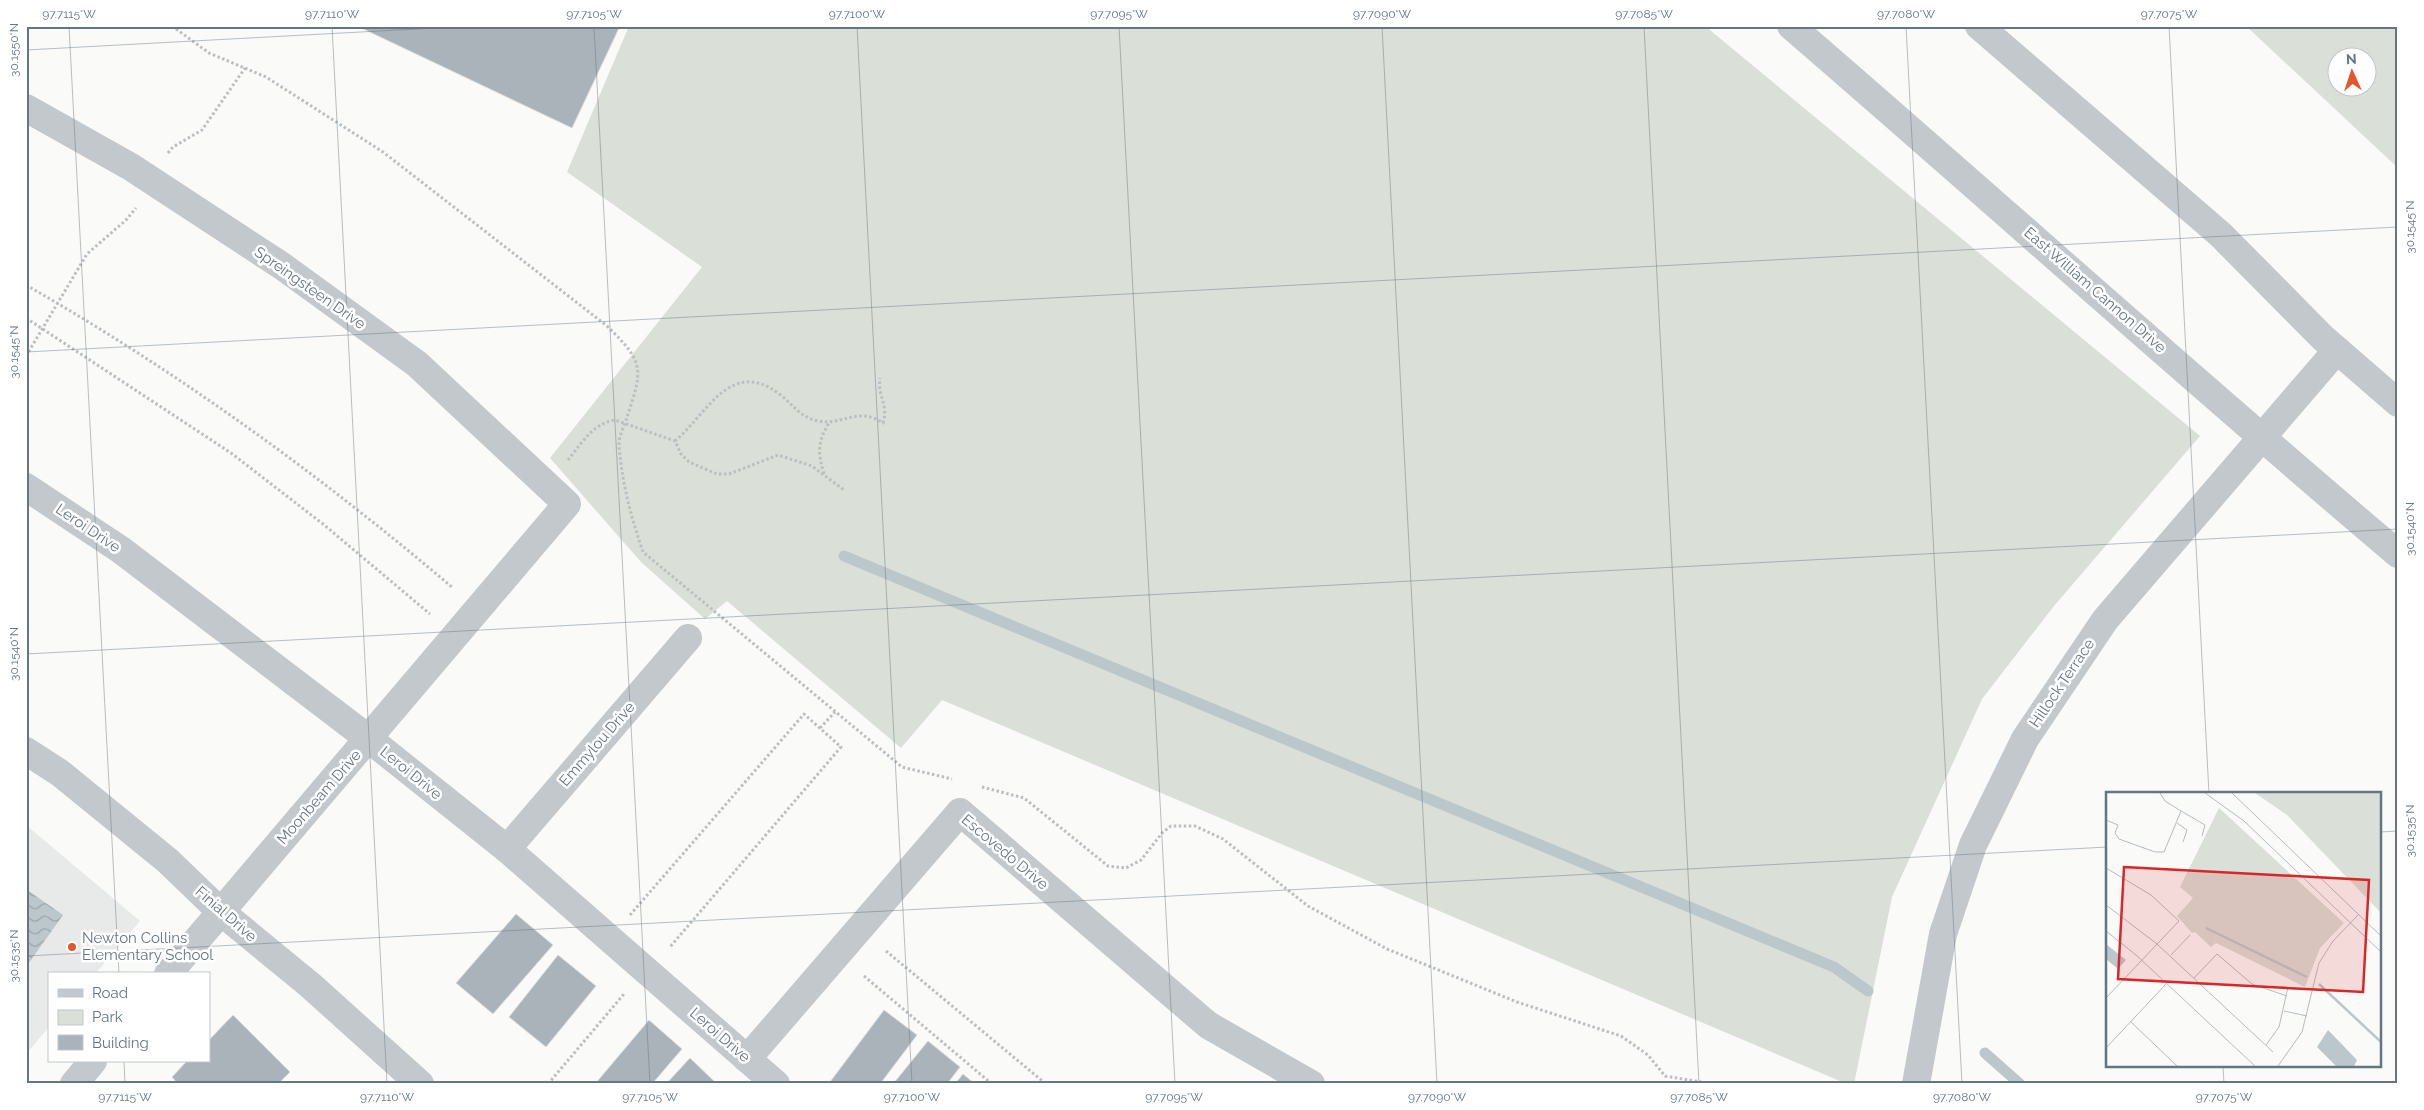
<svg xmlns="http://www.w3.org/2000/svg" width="2424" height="1110" font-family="Raleway,sans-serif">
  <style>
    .built { fill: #e8e9e9 }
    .green { fill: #dadfd7; fill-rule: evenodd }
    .water { fill: url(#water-waves) }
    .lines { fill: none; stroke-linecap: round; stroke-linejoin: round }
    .stream { stroke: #bbc7cb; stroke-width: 11 }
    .building { fill: #aab3b9; stroke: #dcdcda }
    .path { stroke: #bbbfc2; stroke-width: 3; stroke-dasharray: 2.5 2.5; stroke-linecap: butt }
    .minor { stroke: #c3c8cc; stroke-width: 28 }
    .tertiary { stroke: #c3c8cc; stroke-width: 28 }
    .ticks { fill: none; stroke: #657683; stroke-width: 1; stroke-opacity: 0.45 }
    .poi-dot { fill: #e4572e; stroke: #fff; stroke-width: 2 }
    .labels { text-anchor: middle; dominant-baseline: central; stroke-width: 5; stroke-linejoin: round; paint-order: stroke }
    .street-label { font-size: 15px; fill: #657683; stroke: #fff }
    .poi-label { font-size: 15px; fill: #657683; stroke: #fff; text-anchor: start }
    .inset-river { fill: none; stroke: #bbc7cb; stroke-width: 2.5 }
    .inset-road { fill: none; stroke: #b5bdc2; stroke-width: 1 }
    .view { fill: #d62828; fill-opacity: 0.15; stroke: #d62828; stroke-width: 2.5 }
    .inset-edge { fill: none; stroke: #657683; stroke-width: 2.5 }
    .neatline { fill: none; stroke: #657683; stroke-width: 2 }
    .ticks-label { font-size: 12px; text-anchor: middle; fill: #657683 }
  </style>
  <defs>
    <pattern id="water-waves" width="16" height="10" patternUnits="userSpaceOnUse" patternTransform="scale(1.25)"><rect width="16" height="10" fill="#bbc7cb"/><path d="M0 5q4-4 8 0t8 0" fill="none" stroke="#9ca6aa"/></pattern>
  </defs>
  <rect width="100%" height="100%" fill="#fafaf8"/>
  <path class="built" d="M26,825L140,921L95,974H49V1027L26,1054Z"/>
  <g class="green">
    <path d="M629,26H1705L2200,436L2054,606L1982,699L1892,897L1854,1084H1847L942,700L901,748L727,601L705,619L641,562L550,458L702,267L567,172Z"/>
    <path d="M2246,26H2398V168ZM2336,58H2366V88H2336Z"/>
  </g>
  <path class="water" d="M26,889L63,915L26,967Z"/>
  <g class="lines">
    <g class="stream">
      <path d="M844,556L1834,967L1868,991"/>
      <path d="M1985,1053L2020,1084"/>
    </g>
  </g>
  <g class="building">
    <path d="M357,26H620L572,128Z"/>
    <path d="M516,914L553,945L493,1014L456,983Z"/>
    <path d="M558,955L596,986L546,1047L509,1017Z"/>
    <path d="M884,1010L917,1035L880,1084H832L830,1082Z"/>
    <path d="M233,1015L290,1072L278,1084H178L172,1077L187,1061H209V1040Z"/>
    <path d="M649,1020L682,1049L652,1084H595Z"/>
    <path d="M928,1041L960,1067L947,1084H893Z"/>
    <path d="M690,1058L717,1084H666Z"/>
    <path d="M963,1074L975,1084H955Z"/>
  </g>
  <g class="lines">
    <g class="path">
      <path d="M172,26L209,53L266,77L383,152L607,326C645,363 643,369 627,417C625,425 619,435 619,443C621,480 631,517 643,552L902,767L952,779"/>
      <path d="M168,153L173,147L202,130L245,68"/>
      <path d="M26,285C178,372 320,475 453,588"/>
      <path d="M26,318L231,453L323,524L430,614"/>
      <path d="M26,356L87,254L126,220L136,208"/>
      <path d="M675,441C707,414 730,358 778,393C792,403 799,417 818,421C842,426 858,406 883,423C889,405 877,396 880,378"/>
      <path d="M568,460C581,444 593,423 615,420L675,441L681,454L689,462L717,474H729L778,455L812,466L844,490"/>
      <path d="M824,474C818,454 817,442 829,423"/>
      <path d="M820,728L835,712"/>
      <path d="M982,787L1024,798L1108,866L1126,868L1141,860L1162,833L1171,826H1195L1223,839L1308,906L1387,949L1517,1002L1621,1036L1648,1055L1665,1076L1713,1084"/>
      <path d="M630,915L804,714L841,747L670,947"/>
      <path d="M886,951L1046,1084"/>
      <path d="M864,976L992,1084"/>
      <path d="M548,1084L624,994"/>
    </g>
    <g class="minor">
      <path d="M26,108L131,167L282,266L417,364L567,504L168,974"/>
      <path d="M26,487L121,550L369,739L507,849L776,1084"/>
      <path d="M26,751L60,773L168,861L221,912L310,985L420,1084"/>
      <path d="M507,849L688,638"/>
      <path d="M747,1059L960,812L1208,1025L1311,1084"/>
      <path d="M74,1084L93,1061"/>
      <path d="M1916,1084L1943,934L1973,845L2025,739L2105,620L2337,350"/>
    </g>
    <g class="tertiary">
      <path d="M1791,26C1994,201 2193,381 2398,554"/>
      <path d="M1979,26L2221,235L2323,338L2398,403"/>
    </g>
  </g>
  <path class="ticks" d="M69,26L119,974M332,26L387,1084M594,26L650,1084M857,26L912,1084M1119,26L1175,1084M1382,26L1437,1084M1644,26L1699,1084M1906,26L1962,1084M2169,26L2209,794M26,50L472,26M26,352L2398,227M26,654L2398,529M2380,832L2398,831M26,956L2108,847M124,1061L125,1084M2223,1066L2224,1084"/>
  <circle class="poi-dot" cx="72" cy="947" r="5"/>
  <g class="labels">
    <g class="street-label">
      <text transform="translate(310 288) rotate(35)">Spreingsteen Drive</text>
      <text transform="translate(2095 290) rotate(41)">East William Cannon Drive</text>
      <text transform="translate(88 528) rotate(34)">Leroi Drive</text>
      <text transform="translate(2062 683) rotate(-56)">Hillock Terrace</text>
      <text transform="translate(597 744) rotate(-49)">Emmylou Drive</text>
      <text transform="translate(411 773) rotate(39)">Leroi Drive</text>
      <text transform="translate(319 797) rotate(-49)">Moonbeam Drive</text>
      <text transform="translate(1005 852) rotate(40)">Escovedo Drive</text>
      <text transform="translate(226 914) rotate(41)">Finial Drive</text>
      <text transform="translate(720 1035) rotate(41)">Leroi Drive</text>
    </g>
    <g class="poi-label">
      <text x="82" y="938">Newton Collins<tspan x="82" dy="17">Elementary School</tspan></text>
    </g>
  </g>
  <g transform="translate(2106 792)">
    <rect width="275" height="275" fill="#fafaf8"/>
    <path d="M149,1H275V121L181,23ZM113,16L238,131L214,156L199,195L110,151L105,155L89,140L86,141L71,124L87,106L74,95Z" fill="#dadfd7"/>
    <path d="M0,152L20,168L12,177L0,167ZM222,238L251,268L248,274H230L211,255Z" fill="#bbc7cb"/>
    <path class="inset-river" d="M100,136L201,185M213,192L275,250"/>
    <path class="inset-road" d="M99,1L138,29L275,160M126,1L275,144M75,19L99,33L96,44M0,28L12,33L9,41L13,47L49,60H58L75,19L59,9L54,1M71,31L81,38L77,50M0,76L45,103L73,129L0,206M0,113L51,152L167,260M0,139L30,163L149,274M65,163L84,143M88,186L111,162L146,192L181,204M178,219L201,224M25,230L71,274M160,253L173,235L182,195M0,256L60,192M172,274L196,240L213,171L227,149L252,123"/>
    <path class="view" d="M18,75L263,88L257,200L12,187Z"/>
    <rect width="275" height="275" class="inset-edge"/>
  </g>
  <rect width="2424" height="1110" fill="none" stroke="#ffffff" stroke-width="55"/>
  <rect x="48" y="972" width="162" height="90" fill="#ffffff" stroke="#c1c8cd"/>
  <rect x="58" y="989" width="25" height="8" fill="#c3c8cc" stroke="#c1c8cd"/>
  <text x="92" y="998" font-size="15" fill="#657683">Road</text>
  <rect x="58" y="1010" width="25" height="15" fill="#dadfd7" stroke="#c1c8cd"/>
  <text x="92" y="1022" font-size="15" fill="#657683">Park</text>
  <rect x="58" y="1035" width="25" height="15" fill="#aab3b9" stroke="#c1c8cd"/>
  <text x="92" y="1048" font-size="15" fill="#657683">Building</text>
  <g transform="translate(2352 72) rotate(357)"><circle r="24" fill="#ffffff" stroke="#c1c8cd"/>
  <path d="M0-4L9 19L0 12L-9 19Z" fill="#e4572e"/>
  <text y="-8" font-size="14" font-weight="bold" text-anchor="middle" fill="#657683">N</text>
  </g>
  <rect x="28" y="28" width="2368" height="1054" class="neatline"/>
  <g class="ticks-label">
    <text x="69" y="18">97.7115°W</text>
    <text x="332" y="18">97.7110°W</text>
    <text x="594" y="18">97.7105°W</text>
    <text x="857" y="18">97.7100°W</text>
    <text x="1119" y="18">97.7095°W</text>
    <text x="1382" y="18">97.7090°W</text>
    <text x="1644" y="18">97.7085°W</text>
    <text x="1906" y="18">97.7080°W</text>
    <text x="2169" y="18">97.7075°W</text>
    <text transform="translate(14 50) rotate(-90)" y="4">30.1550°N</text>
    <text transform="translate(2410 227) rotate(-90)" y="4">30.1545°N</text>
    <text transform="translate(14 352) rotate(-90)" y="4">30.1545°N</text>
    <text transform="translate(2410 529) rotate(-90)" y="4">30.1540°N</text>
    <text transform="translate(14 654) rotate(-90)" y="4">30.1540°N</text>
    <text transform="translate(2410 831) rotate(-90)" y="4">30.1535°N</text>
    <text transform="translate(14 956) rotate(-90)" y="4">30.1535°N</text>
    <text x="125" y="1101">97.7115°W</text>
    <text x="387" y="1101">97.7110°W</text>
    <text x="650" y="1101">97.7105°W</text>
    <text x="912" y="1101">97.7100°W</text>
    <text x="1174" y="1101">97.7095°W</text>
    <text x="1437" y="1101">97.7090°W</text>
    <text x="1699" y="1101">97.7085°W</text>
    <text x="1962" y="1101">97.7080°W</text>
    <text x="2224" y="1101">97.7075°W</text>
  </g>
</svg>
